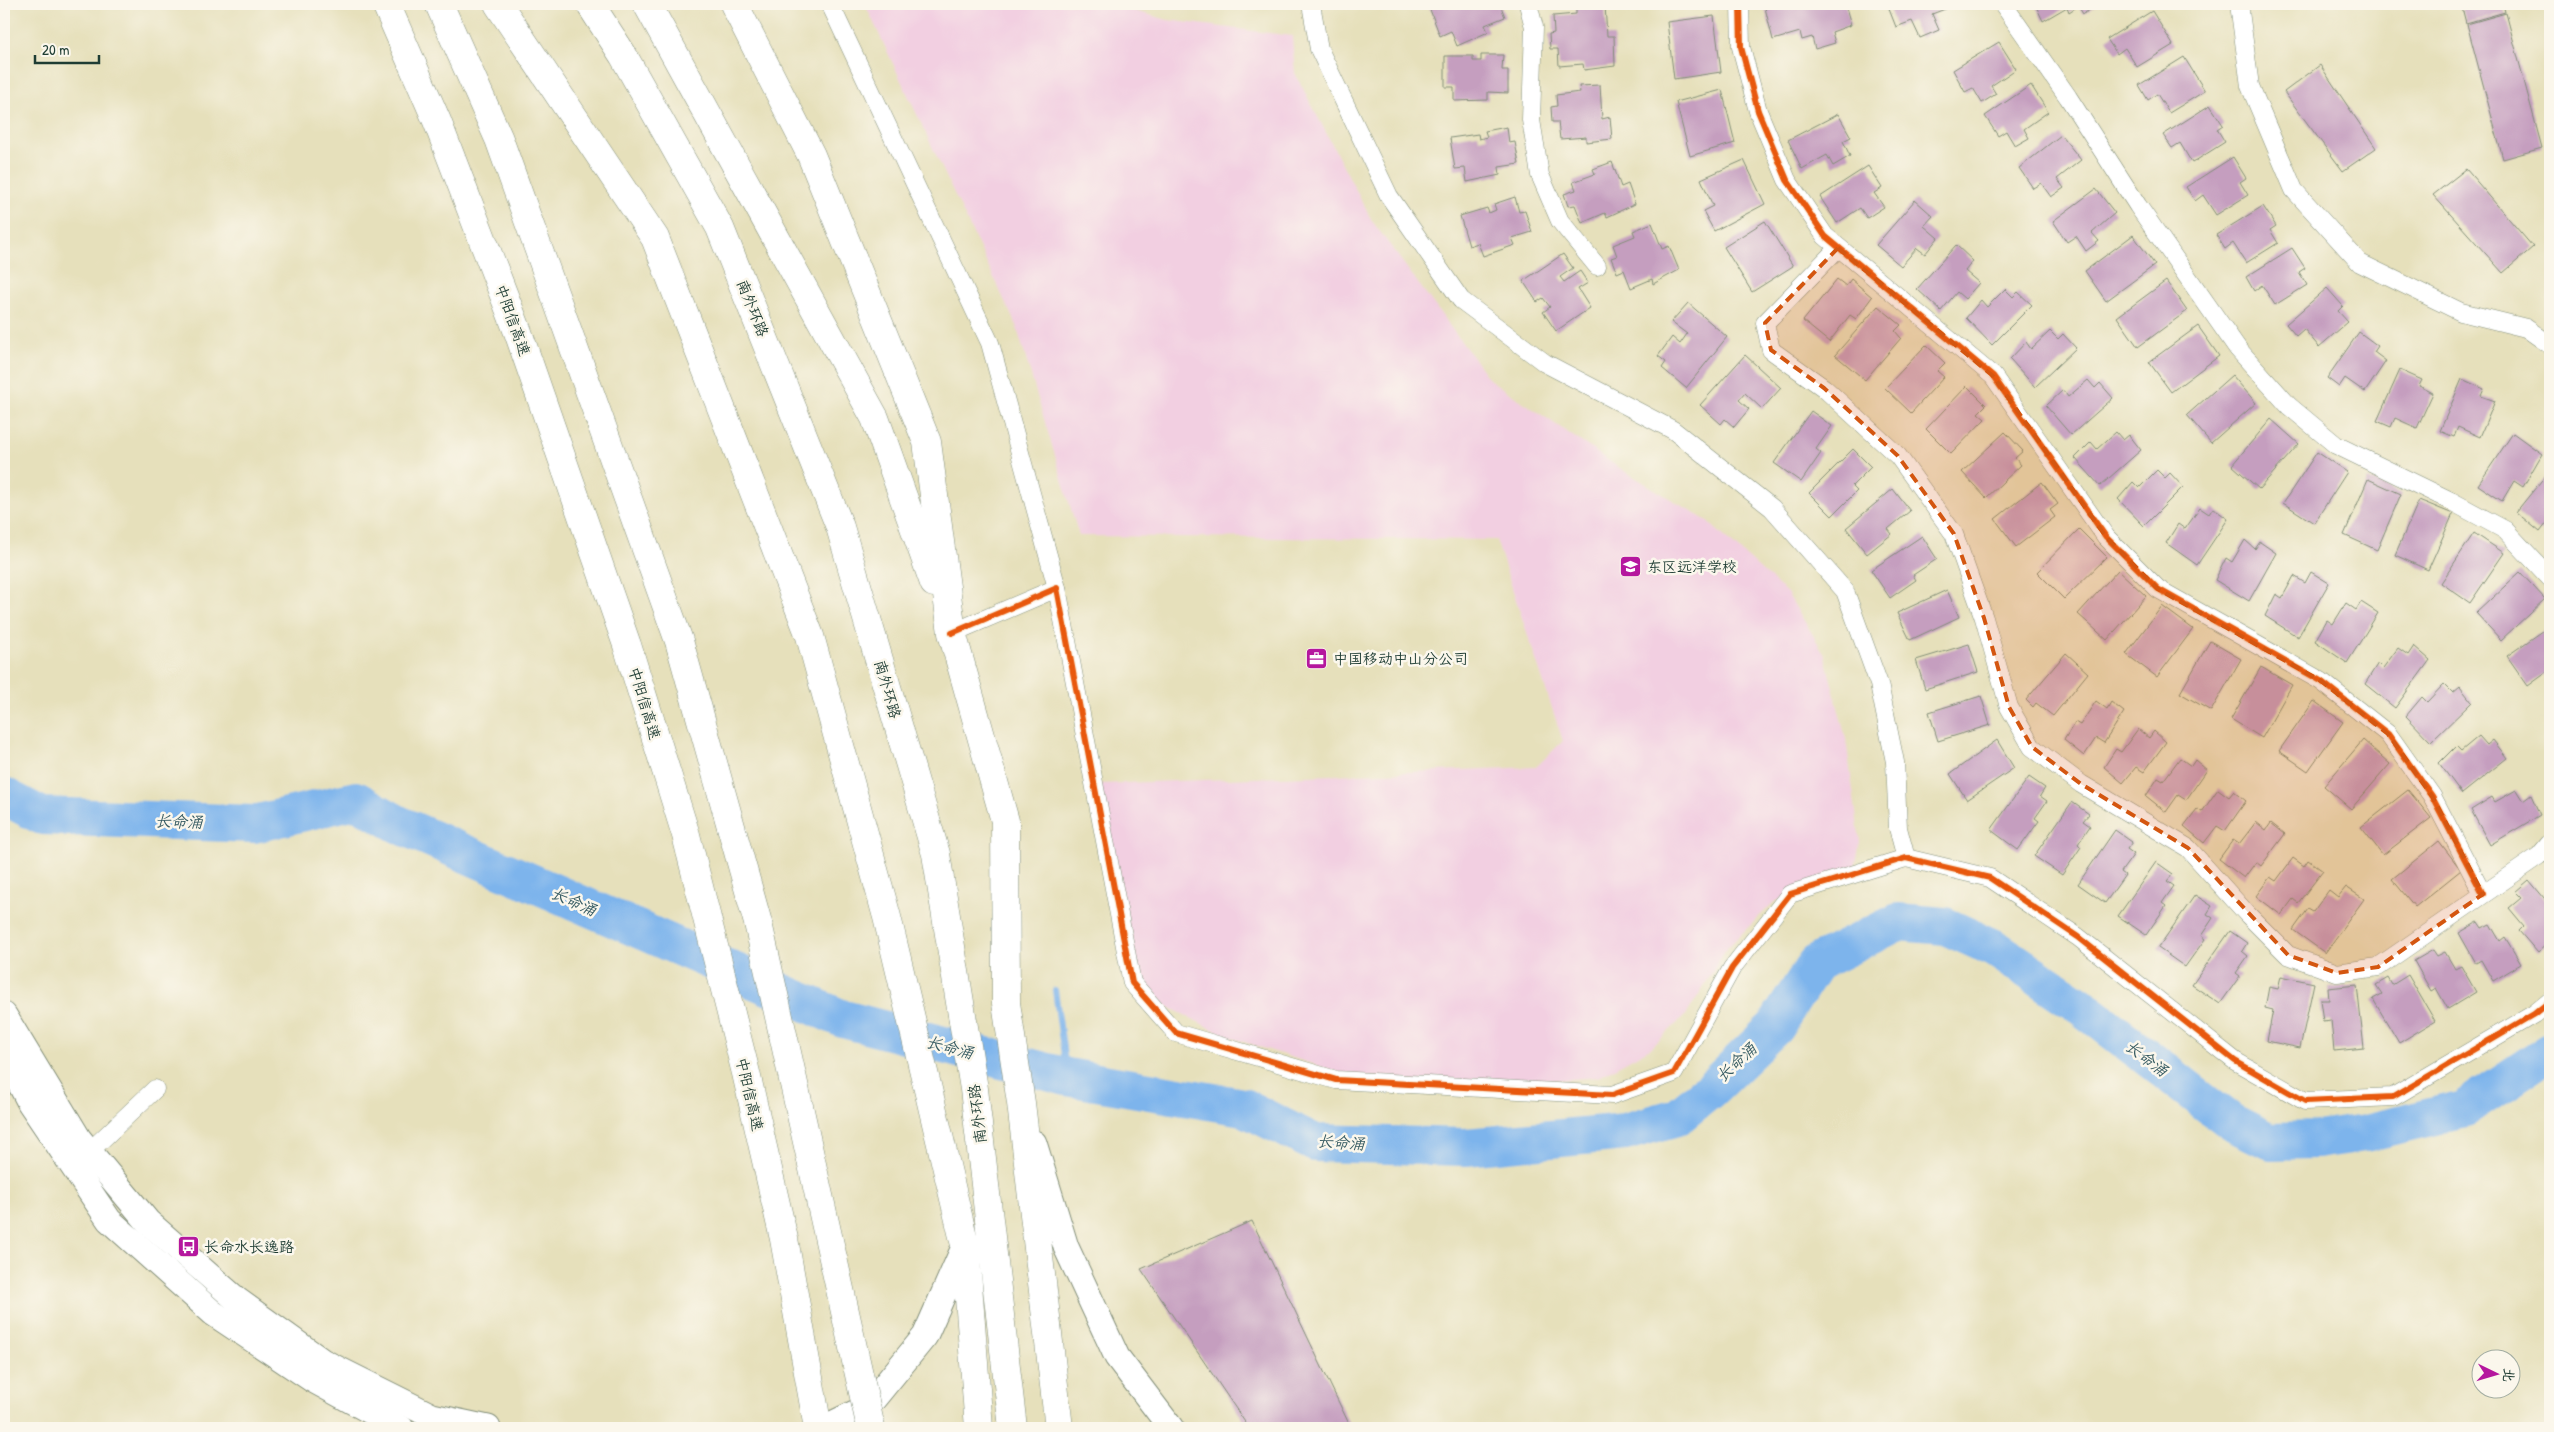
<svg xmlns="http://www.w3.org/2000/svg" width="2554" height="1432" font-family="'Patrick Hand','LXGW WenKai TC',sans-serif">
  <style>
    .built { fill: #f2cfe1 }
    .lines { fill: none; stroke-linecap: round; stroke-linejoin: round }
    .stream { stroke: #7db4ec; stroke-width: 6 }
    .river { stroke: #7db4ec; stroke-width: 38 }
    .building { fill: #c59ebf }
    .street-casing { stroke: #828e78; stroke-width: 19 }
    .secondary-casing { stroke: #828e78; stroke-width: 27 }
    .highway-casing { stroke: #828e78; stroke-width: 29 }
    .street { stroke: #fff; stroke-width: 18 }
    .secondary { stroke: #fff; stroke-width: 25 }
    .highway { stroke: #fff; stroke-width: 28 }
    .highway-bridge-casing { stroke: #828e78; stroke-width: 29; stroke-linecap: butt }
    .highway-bridge { stroke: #fff; stroke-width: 28 }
    .cycleway-casing { stroke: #fbf7ec; stroke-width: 9 }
    .cycleway { stroke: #e8590c; stroke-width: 6 }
    .marked { fill: #d45610; fill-opacity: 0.2; stroke: #d45610; stroke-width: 4; stroke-dasharray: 10 6; stroke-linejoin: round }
    .labels { text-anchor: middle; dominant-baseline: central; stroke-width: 5; stroke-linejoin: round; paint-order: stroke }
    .street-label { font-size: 15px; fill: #1f3d34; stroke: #fbf7ec }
    .poi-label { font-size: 15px; fill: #1f3d34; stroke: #fbf7ec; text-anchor: start }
    .water-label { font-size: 16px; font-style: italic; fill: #365b62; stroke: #fbf7ec }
  </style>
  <rect width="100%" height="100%" fill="#fbf7ec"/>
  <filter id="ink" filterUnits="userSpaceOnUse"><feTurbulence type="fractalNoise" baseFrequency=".02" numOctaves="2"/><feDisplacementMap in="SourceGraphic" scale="10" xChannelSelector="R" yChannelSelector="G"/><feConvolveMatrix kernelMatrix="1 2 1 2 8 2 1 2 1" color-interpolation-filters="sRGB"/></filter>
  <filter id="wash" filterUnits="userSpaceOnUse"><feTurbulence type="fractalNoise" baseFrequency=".0096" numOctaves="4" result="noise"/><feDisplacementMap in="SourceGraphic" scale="20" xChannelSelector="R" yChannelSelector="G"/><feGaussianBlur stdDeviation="1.12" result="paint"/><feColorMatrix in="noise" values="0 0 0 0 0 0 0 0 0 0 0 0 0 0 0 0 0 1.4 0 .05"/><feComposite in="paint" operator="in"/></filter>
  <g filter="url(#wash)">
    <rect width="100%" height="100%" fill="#e6e0bb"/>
    <path class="built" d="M865,4H1109L1168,20L1292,36L1295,73L1372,221L1489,379L1618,467L1707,521L1787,593L1824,653L1846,739L1860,842L1854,872L1774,902L1727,948L1687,1014L1652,1047L1598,1077L1457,1088L1340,1073L1226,1036L1133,989L1099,784L1536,767L1563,741L1496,540L1079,536L1016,325Z"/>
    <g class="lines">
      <path class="stream" d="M1055,990L1067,1077"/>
      <path class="river" d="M4,796L42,816L254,824L356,800L398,824L843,1019L1067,1077L1243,1107L1315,1143L1466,1147L1625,1132L1677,1117L1710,1090L1775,1027L1816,963L1898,922L1945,926L1996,949L2078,1004L2231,1122L2270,1141L2317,1140L2365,1133L2464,1109L2550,1051"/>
    </g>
    <g id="blocks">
      <g class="building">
        <path d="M1437,4H1500L1505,17L1485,25L1488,32L1457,46L1451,31L1440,36L1429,7Z"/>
        <path d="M1784,4H1845L1851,25L1832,32L1835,43L1815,49L1812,37L1802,40L1800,32L1773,40L1765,8Z"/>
        <path d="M1887,4H1958L1932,14L1939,30L1920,38L1912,21L1896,27Z"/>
        <path d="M2035,4H2100L2083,14L2078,6L2069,12L2067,7L2043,21Z"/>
        <path d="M2461,4H2503L2505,12L2466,23Z"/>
        <path d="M1605,5L1607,36H1614L1615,66L1584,70L1583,64L1559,66L1558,49H1550L1549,34L1554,33L1553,16L1576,14V7Z"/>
        <path d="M2152,11L2173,45L2137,67L2125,48L2117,54L2107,39Z"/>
        <path d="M2506,13L2542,148L2503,159L2467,24Z"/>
        <path d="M1714,16L1721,72L1674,79L1667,22Z"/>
        <path d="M1999,42L2016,69L1991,86L1996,94L1982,103L1973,88L1965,92L1953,70Z"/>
        <path d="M1481,55H1503L1502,70H1508V93L1488,92V100L1454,101V87H1445V56H1473V61H1481Z"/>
        <path d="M2184,57L2205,91L2169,113L2157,94L2148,100L2139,85Z"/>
        <path d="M2320,65L2376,148L2343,171L2284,92Z"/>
        <path d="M1600,85L1602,119L1610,117L1612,139L1586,142V137L1560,139L1558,122H1552L1551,107L1557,106L1556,95L1580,92L1579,86Z"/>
        <path d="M2031,85L2048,112L2024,129L2029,138L2015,146L2006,131L1998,136L1985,116Z"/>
        <path d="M1722,90L1735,143L1690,156L1676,102Z"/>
        <path d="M2210,105L2223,125L2217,129L2225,142L2192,163L2180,143L2172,148L2163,135Z"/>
        <path d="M1838,114L1851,137L1843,141L1850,156L1833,166L1827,155L1802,169L1788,140Z"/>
        <path d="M1507,127L1509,143L1515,142L1519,164L1499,167L1500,175L1467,182L1465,168L1455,169L1450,138L1478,134L1479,139L1487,137L1485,131Z"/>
        <path d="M2061,135L2081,160L2057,179L2064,188L2051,197L2041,183L2033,188L2019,168Z"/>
        <path d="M2233,157L2246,178L2240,182L2248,195L2216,215L2203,195L2195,201L2186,187Z"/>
        <path d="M1744,160L1765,204L1714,231L1703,211L1713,206L1701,179Z"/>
        <path d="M1612,162L1621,187L1628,184L1635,204L1607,217L1605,213L1582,223L1575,205L1568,206L1564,194L1576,190L1573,182L1595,174L1593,169Z"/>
        <path d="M1868,166L1882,188L1874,193L1884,207L1867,218L1860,208L1837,223L1820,197Z"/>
        <path d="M2466,169L2533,247L2503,273L2433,195Z"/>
        <path d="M2096,189L2115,213L2092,233L2099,241L2086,251L2076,236L2067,242L2053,221Z"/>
        <path d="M1515,197L1519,212L1525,211L1532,232L1512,238L1515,245L1483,256L1478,243L1469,246L1460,216L1487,208L1489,213L1496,210L1494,204Z"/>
        <path d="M1915,200L1933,216L1924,226L1938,238L1925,254L1917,248L1901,266L1876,245Z"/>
        <path d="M2263,206L2276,226L2270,230L2278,243L2246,263L2233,243L2225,249L2216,235Z"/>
        <path d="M1765,221L1793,266L1752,292L1724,247Z"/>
        <path d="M1652,223L1662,249L1669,246L1679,270L1653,284L1652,279L1631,288L1624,270L1617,273L1611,258L1617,256L1613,245L1635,236L1633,231Z"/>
        <path d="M2133,235L2155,265L2106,301L2085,271Z"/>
        <path d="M1956,245L1973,261L1965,271L1979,283L1965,299L1957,292L1941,311L1917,289Z"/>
        <path d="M2292,248L2305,268L2299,272L2307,285L2275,305L2262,285L2254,291L2246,277Z"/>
        <path d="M1563,254L1573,268L1560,277L1564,282L1580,271L1588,283L1578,289L1590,308L1556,331L1543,312L1550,307L1543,298L1537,302L1523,281Z"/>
        <path d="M1837,279L1846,286L1851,279L1872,297L1856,319L1850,315L1829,342L1803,321Z"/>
        <path d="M2166,281L2187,311L2138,347L2117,317Z"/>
        <path d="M2327,288L2343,306L2338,311L2348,322L2319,347L2304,329L2296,336L2286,324Z"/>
        <path d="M2005,289L2013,297L2018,292L2032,305L1992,345L1966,318L1981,300L1987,307Z"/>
        <path d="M1688,303L1727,337L1686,388L1662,368L1666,362L1658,356L1672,337L1680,344L1687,334L1671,322Z"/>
        <path d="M1878,306L1901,325L1895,331L1901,338L1865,380L1835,355Z"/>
        <path d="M2198,326L2219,356L2171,392L2149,362Z"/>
        <path d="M2050,331L2058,339L2063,334L2076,348L2035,387L2010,359L2026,342L2031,349Z"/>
        <path d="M2359,332L2378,346L2374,352L2386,361L2365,392L2345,378L2339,387L2327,378Z"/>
        <path d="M1926,345L1945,363L1937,371L1944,377L1911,413L1885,388Z"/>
        <path d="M1745,355L1781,388L1762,409L1745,393L1739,400L1749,409L1734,427L1725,419L1721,424L1700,405Z"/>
        <path d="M2400,370L2422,380L2419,386L2433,393L2417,428L2395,418L2391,427L2377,421Z"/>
        <path d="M2232,375L2256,403L2211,443L2187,415Z"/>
        <path d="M2462,379L2484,389L2481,396L2495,401L2480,437L2458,427L2454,437L2440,431Z"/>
        <path d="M2088,380L2095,388L2100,383L2113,398L2071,435L2046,406L2063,390L2068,397Z"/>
        <path d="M1967,386L1986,405L1978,413L1985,419L1951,454L1926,429Z"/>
        <path d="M1811,411L1832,426L1816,449L1821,453L1801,482L1774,463Z"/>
        <path d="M2271,419L2299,444L2259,489L2232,465Z"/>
        <path d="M2005,432L2023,451L2015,458L2021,465L1986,498L1962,472Z"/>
        <path d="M2116,432L2123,440L2129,435L2141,450L2100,486L2075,458L2091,442L2097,449Z"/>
        <path d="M2513,433L2542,454L2523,487L2514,481L2502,501L2478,485Z"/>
        <path d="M1853,449L1871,467L1852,486L1857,491L1832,516L1809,493Z"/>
        <path d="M2317,452L2347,472L2314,523L2283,503Z"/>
        <path d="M2157,470L2165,478L2170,473L2183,487L2144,526L2118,499L2133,482L2139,488Z"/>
        <path d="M2550,470V519L2540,532L2516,512Z"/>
        <path d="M2368,479L2401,494L2377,550L2344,535Z"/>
        <path d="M2042,482L2058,504L2050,510L2055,517L2016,547L1995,519Z"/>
        <path d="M1893,489L1910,511L1888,529L1892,534L1867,554L1846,528Z"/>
        <path d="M2419,500L2453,514L2428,570L2395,555Z"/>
        <path d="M2200,508L2209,514L2213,508L2228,519L2197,565L2166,543L2178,524L2185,529Z"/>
        <path d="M2079,529L2107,557L2064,599L2037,572Z"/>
        <path d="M2474,533L2504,553L2470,603L2441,583Z"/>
        <path d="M1922,536L1937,559L1913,575L1916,580L1890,598L1871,570Z"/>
        <path d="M2245,540L2255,549L2260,542L2276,553L2249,601L2215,580L2226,558L2232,562Z"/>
        <path d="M2118,570L2146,596L2107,640L2078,614Z"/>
        <path d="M2311,572L2329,583L2298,637L2265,616L2276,594L2282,598L2294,576L2305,583Z"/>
        <path d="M2520,572L2545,599L2501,640L2476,613Z"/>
        <path d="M1947,590L1959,617L1910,640L1897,613Z"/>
        <path d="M2361,602L2378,613L2347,663L2315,641L2327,620L2333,624L2346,603L2356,610Z"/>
        <path d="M2162,606L2193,629L2157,677L2126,654Z"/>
        <path d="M2550,626V670L2528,686L2507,656Z"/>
        <path d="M2210,641L2241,659L2211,711L2180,693Z"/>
        <path d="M1969,644L1978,672L1925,689L1916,660Z"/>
        <path d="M2414,646L2430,660L2395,708L2365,684L2378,663L2383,668L2398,648L2408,655Z"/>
        <path d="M2066,653L2088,673L2053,716L2036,703L2033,707L2026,700Z"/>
        <path d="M2261,667L2292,685L2262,738L2231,719Z"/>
        <path d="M2444,684L2453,693L2460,687L2472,702L2431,742L2406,716L2422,697L2427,702Z"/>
        <path d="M1981,696L1990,725L1938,741L1929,712Z"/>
        <path d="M2096,701L2107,709L2111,702L2124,712L2104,743L2096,738L2084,756L2064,740L2075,722L2080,725Z"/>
        <path d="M2314,701L2343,722L2308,771L2279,751Z"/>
        <path d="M2138,729L2149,738L2154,731L2166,742L2144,772L2136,767L2123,783L2104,767L2116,749L2121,752Z"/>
        <path d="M2479,736L2487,745L2493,740L2507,758L2462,794L2439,763L2456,746L2461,751Z"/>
        <path d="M1997,740L2014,768L1967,800L1950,774Z"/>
        <path d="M2363,740L2390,764L2351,809L2324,786Z"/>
        <path d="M2180,758L2191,766L2195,760L2207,770L2186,800L2178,795L2166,812L2146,796L2158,778L2163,781Z"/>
        <path d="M2029,777L2045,788L2040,796L2047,801L2035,818L2039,821L2018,850L1991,830Z"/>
        <path d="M2218,789L2229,797L2234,791L2246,801L2225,831L2217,826L2204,843L2184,826L2197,809L2202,812Z"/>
        <path d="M2408,790L2431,818L2383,855L2361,827Z"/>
        <path d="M2516,790L2523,801L2531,795L2540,815L2490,845L2471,810L2492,797L2495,802Z"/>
        <path d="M2072,802L2089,814L2083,821L2090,826L2078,844L2081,847L2062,875L2034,856Z"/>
        <path d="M2256,822L2266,830L2271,823L2285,834L2261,866L2256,862L2244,878L2219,859L2233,840L2239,844Z"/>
        <path d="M2115,830L2132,842L2127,849L2134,854L2121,872L2125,875L2105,903L2078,884Z"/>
        <path d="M2439,841L2461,870L2415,907L2392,879Z"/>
        <path d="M2293,858L2304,866L2308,860L2323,871L2298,903L2293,899L2281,915L2256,896L2270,877L2276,881Z"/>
        <path d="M2156,862L2173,874L2167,881L2174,886L2162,903L2166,906L2146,935L2118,916Z"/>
        <path d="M2529,880L2550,905V942L2538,953L2519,931L2524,926L2509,908L2521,898L2515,892Z"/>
        <path d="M2346,887L2364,899L2325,953L2293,930L2308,909L2313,912L2329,890L2338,897Z"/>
        <path d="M2195,895L2212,906L2207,914L2213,918L2201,936L2205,939L2185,967L2158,948Z"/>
        <path d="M2478,922L2482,928L2490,924L2500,941L2505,937L2521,964L2493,981L2481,960L2476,963L2459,933Z"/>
        <path d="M2230,931L2247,943L2242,951L2248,956L2236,973L2240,976L2220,1004L2192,985Z"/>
        <path d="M2433,950L2437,956L2445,952L2455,969L2461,966L2476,992L2448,1009L2436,988L2431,991L2414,961Z"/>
        <path d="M2408,975L2435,1021L2399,1043L2373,999L2382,994L2376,985L2388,978L2392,985Z"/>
        <path d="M2281,976L2314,983L2300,1048L2267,1041L2273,1010L2265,1008L2269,987L2278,989Z"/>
        <path d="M2357,985L2364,1048L2334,1051L2331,1020L2323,1021L2320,1000H2329L2328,988Z"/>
        <path d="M1252,1221L1351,1428H1249L1141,1269Z"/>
      </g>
    </g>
  </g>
  <g filter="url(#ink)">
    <use href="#blocks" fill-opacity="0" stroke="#828e78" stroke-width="1"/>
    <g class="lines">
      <defs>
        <g id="street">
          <path d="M830,4L990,343L1057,588"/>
          <path d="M1311,4L1319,49L1389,196L1461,300L1545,363L1673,430L1772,508L1845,591L1879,684L1895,762L1898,828L1906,858"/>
          <path d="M1528,4L1534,27L1531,120L1540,175L1560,221L1597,266"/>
          <path d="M1740,4L1741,47L1758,111L1787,180L1825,236L1993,376L2106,537L2158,589L2321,681L2388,734L2432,796L2483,894"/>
          <path d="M2003,4L2068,97L2138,206L2238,349L2289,406L2336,445L2451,501L2505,530L2550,578"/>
          <path d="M2239,4L2250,86L2294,190L2360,263L2461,312L2526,328L2550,345"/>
          <path d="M1838,248L1765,323L1771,350L1824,388L1898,456L1954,534L1984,618L2009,707L2032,747L2081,784L2188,848L2248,915L2288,955L2337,973L2378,967L2539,856L2550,843"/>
          <path d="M952,633L1057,588L1132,983L1176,1033L1336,1080L1612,1095L1674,1073L1732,968L1790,894L1906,858L1990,878L2078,937L2235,1061L2305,1101L2393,1097L2534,1014L2550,1001"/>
          <path d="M90,1151L155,1089"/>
        </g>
        <g id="secondary">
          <path d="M4,1015L79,1139L148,1222L237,1300L322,1361L432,1416L488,1428"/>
          <path d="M4,1053L30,1103L109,1220L213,1313L313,1380L401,1428"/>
          <path d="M1034,1143L1066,1247L1117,1357L1171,1428"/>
          <path d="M824,1428L867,1407L925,1336L965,1245"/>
        </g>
        <g id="highway">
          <path d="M386,4L437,121L518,332L627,645L686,835L746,1073L784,1239L818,1428"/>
          <path d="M498,4L655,238L810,636L887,917L965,1245L979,1428"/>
          <path d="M590,4L623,55L720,228L840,527L936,854L974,1089L1013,1428"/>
          <path d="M647,4L875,418L934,583"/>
          <path d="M734,4L811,155L927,442L952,633L1005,821L1006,1003L1021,1103L1059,1428"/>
        </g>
      </defs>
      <use href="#street" class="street-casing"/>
      <use href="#secondary" class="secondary-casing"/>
      <use href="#highway" class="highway-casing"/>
      <use href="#street" class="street"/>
      <use href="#secondary" class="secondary"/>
      <use href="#highway" class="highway"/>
      <defs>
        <path id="highway-bridge" d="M439,4L499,139L679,641L758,923L871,1428"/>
      </defs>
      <use href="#highway-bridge" class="highway-bridge-casing"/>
      <use href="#highway-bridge" class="highway-bridge"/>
      <defs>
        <g id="cycleway">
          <path d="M1740,4L1741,47L1758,111L1787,180L1825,236L1993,376L2106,537L2158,589L2321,681L2388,734L2432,796L2483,894"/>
          <path d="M952,633L1057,588L1132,983L1176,1033L1336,1080L1612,1095L1674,1073L1732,968L1790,894L1906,858L1990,878L2078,937L2235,1061L2305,1101L2393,1097L2534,1014L2550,1001"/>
        </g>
      </defs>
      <use href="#cycleway" class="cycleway-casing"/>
      <use href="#cycleway" class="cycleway"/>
    </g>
  </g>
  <path class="marked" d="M1838,248L1993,376L2106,537L2158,589L2321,681L2388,734L2432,796L2483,894L2378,967L2337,973L2288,955L2188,848L2081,784L2032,747L2009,707L1984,618L1954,534L1898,456L1824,388L1771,350L1765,323Z"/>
  <defs>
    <symbol id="school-square" viewBox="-11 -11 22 22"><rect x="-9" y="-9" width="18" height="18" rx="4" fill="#b5179e" stroke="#fbf7ec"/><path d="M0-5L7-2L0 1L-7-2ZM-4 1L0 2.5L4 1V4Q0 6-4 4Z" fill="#fff"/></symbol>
    <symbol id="office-square" viewBox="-11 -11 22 22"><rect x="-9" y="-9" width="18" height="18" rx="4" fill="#b5179e" stroke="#fbf7ec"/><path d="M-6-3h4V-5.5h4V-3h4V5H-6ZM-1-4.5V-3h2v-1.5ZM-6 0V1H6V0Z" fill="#fff"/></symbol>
    <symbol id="bus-square" viewBox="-11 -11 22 22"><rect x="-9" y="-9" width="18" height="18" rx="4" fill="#b5179e" stroke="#fbf7ec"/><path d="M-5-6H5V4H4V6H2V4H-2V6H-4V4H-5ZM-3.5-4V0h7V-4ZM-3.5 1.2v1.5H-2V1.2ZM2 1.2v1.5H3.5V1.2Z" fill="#fff"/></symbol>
  </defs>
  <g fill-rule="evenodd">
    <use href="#school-square" x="1618" y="554" width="25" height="25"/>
    <use href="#office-square" x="1304" y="646" width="25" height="25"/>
    <use href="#bus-square" x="176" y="1234" width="25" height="25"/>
  </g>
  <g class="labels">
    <g class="street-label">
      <text transform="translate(753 308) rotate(68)">南外环路</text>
      <text transform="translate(513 320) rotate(70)">中阳信高速</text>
      <text transform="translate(888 689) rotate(74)">南外环路</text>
      <text transform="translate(645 703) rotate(73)">中阳信高速</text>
      <text transform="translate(750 1094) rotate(77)">中阳信高速</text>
      <text transform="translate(977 1114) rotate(-97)">南外环路</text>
    </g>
    <g class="poi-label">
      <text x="1647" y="566">东区远洋学校</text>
      <text x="1333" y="658">中国移动中山分公司</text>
      <text x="204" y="1246">长命水长逸路</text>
    </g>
    <g class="water-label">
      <text transform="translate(179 821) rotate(2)">长命涌</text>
      <text transform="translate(574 901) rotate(24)">长命涌</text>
      <text transform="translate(950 1047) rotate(15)">长命涌</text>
      <text transform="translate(2147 1058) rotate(37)">长命涌</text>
      <text transform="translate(1736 1062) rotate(-43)">长命涌</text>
      <text transform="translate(1341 1142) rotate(4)">长命涌</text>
    </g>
  </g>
  <rect width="2554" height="1432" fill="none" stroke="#fbf7ec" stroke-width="20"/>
  <g transform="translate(2496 1374) rotate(95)"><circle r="24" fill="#fbf7ec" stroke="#a3ada2"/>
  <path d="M0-4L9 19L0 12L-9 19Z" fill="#b5179e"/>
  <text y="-8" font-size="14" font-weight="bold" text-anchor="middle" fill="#1f3d34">北</text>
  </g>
  <path d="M35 55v8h64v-8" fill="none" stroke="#1f3d34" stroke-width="2.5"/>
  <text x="42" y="55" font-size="15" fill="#1f3d34" stroke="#fbf7ec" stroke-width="4" paint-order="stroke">20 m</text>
</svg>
